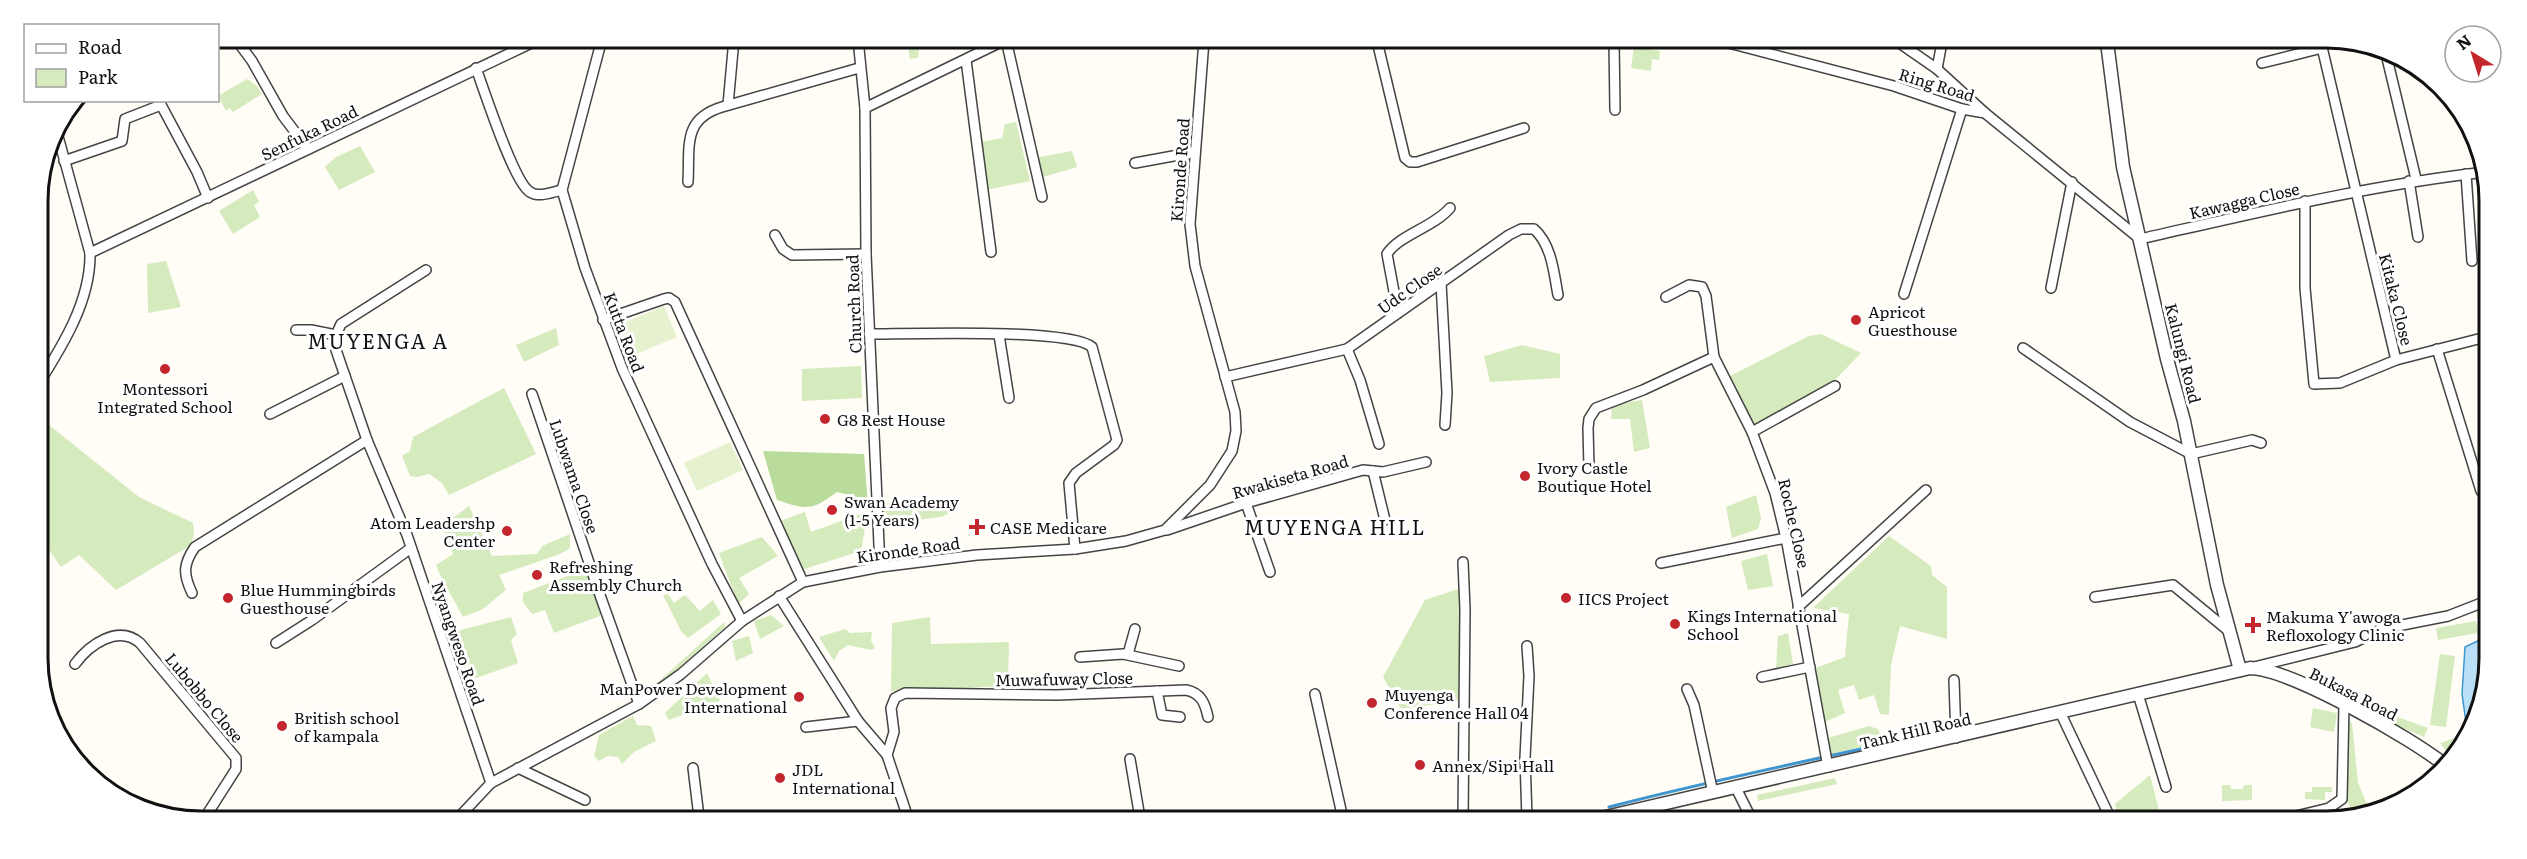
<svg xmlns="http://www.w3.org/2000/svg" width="2527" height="859" font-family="Literata,serif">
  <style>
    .green { fill: #d5ebbd }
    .forest { fill: #b9dc9c }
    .pitch { fill: #e6f2cf }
    .water { fill: #b9e0f7; stroke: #3f96cf; stroke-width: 1.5 }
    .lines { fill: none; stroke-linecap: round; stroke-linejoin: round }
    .stream { stroke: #3f96cf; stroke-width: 3 }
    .minor-casing { stroke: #444; stroke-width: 12 }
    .tertiary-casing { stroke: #444; stroke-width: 15 }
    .minor { stroke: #fff; stroke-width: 9 }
    .tertiary { stroke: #fff; stroke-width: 12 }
    .poi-dot { fill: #c4262e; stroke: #fff; stroke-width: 2 }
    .labels { text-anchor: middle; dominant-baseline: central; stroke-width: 6; stroke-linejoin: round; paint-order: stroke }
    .street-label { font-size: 16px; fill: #111; stroke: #fff }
    .poi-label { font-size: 16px; fill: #111; stroke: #fff; text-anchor: start }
    .quarter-label { font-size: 20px; letter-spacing: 1.5px; fill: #111; stroke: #fff }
    .rim { fill: none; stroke: #111; stroke-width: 3 }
  </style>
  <rect width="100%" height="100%" fill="#fffdf5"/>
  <g class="green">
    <path d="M907,39H920L918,58L910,59Z"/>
    <path d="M1634,47L1660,51L1659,60L1652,59L1651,71L1631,68Z"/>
    <path d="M247,79L256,85L262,94L233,112L230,108L226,111L218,96Z"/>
    <path d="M1016,122L1030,181L986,190L981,142L1002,138L1005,124Z"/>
    <path d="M360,146L375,172L339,190L325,167L336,157Z"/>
    <path d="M1072,151L1077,167L1040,178L1035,158Z"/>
    <path d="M253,190L259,202L254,205L260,217L233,234L219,211Z"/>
    <path d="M166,261L181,307L148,313L147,264Z"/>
    <path d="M556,328L559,345L524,362L516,345Z"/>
    <path d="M1821,334L1861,353L1834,381L1753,427L1728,377L1809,336Z"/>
    <path d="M1522,345L1560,354V378L1490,382L1484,356Z"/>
    <path d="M861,366L862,398L802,401V369Z"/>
    <path d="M504,388L536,454L449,495L442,483L429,474L417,477L410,476L402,456L410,451L413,437Z"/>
    <path d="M1642,400L1650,448L1634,452L1630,419H1611L1612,405Z"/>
    <path d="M39,417L139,497L193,523L194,533L191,545L116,590L79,555L61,567L40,537Z"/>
    <path d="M1756,495L1761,518L1758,529L1732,538L1726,507Z"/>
    <path d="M946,501L948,514L940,517L908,521L907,524L882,525L880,503Z"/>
    <path d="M469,506L492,556L537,554L542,546L570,534V548L560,554L499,575L506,590L483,609L463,617C454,599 443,584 436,565L453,554L442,526Z"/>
    <path d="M868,511L861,551L801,570L780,521L805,512L811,532Z"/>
    <path d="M1889,536L1931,566L1932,575L1947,587V639L1900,626L1891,665L1889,715L1880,714L1874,695L1859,700L1854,685L1838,690L1845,713L1825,722L1813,669L1845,657L1849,614L1813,608Z"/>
    <path d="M762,537L778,556L739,578L749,594L738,604L719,553Z"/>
    <path d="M1767,554L1773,586L1748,590L1741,561Z"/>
    <path d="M586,569L601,604L600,616L554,633L545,610L532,614L523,602V593Z"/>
    <path d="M1461,588L1458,701L1401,709L1383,677L1425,600Z"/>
    <path d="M668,594L674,603L685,595L700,611L713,600L721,614L688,638L681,631L663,595Z"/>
    <path d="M771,615L784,626L760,639L754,621Z"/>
    <path d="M511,617L517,634L511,640L518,663L468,681L453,632Z"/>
    <path d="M930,617L931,644L1009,642L1008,686L891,691L892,623Z"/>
    <path d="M2476,621L2478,633L2438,640L2436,628Z"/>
    <path d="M724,622L725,627L657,687L655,685Z"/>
    <path d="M845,629L850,633L872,632L871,641L875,648L871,650L848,645L839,651L834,661L819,637Z"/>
    <path d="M1788,633L1793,664L1776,668L1778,636Z"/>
    <path d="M749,636L753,653L736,661L732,641Z"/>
    <path d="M2440,654L2455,656L2446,727L2430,725Z"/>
    <path d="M707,673L720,701L669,720L665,713Z"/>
    <path d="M2342,697L2428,728L2424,737L2341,701Z"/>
    <path d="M2313,708L2337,713L2334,732L2310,727Z"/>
    <path d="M633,716L637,725L651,726L656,741L634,752L622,764L618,757L608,756L599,761L594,756L599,735Z"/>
    <path d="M2345,719L2352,723L2358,783L2369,809L2354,815L2346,798Z"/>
    <path d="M1869,726L1878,729L1883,742L1831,754L1828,738Z"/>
    <path d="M2460,736L2466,741L2453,759L2440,743Z"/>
    <path d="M2150,775L2161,818L2154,821H2119L2115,804Z"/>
    <path d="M1835,778L1837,784L1758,801L1757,795Z"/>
    <path d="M2222,785H2230L2231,789H2243L2244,785H2252V800L2222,801Z"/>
    <path d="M2312,787H2332V792H2325V800L2305,799V792H2312Z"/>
  </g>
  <path class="forest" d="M763,451L864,454L868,506L858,507L857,497L837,492C811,511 808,510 777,500Z"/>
  <g class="pitch">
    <path d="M664,306L677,337L624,359L611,328Z"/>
    <path d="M730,442L743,470L697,491L684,463Z"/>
  </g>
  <path class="water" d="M2484,638V701L2468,736L2462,694L2465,647Z"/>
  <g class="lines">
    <path class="stream" d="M1609,807C1720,778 1833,756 1946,730"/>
    <defs>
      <g id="minor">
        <path d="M235,38L252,61L283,116L308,149"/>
        <path d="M602,39L562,190L585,268L622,368L712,564L742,621"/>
        <path d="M858,39L865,108L866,254L880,567"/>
        <path d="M1006,40L1042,197"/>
        <path d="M1377,41L1405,158L1410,162H1417L1524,128"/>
        <path d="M1614,41L1615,110"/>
        <path d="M1721,41L1894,86L1962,109L1985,113L2140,239C2255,213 2369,185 2486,172"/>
        <path d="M1898,42L1937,69L1985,113"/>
        <path d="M2321,43L2396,360"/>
        <path d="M2386,54L2416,179"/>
        <path d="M966,60L991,252"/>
        <path d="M2262,63L2322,48"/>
        <path d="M476,68C484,90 514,183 530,192C539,198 552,192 562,190"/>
        <path d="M1937,69L1942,42"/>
        <path d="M159,101L197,172L208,198"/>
        <path d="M728,105L734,39"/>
        <path d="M865,108L1005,40"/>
        <path d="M64,161L122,141L125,119L161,105"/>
        <path d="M1135,163L1195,152"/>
        <path d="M2466,174L2472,261"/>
        <path d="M2409,181L2418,237"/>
        <path d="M688,182C690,147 682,119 722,107L859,68"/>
        <path d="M2305,201V288L2314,384L2340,383L2396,360L2486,337"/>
        <path d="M775,235L783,249L792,255L866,254"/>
        <path d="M90,253L542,38"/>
        <path d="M426,270L341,324L336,335V350L367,440L407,535L491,783"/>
        <path d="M1441,283L1447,393L1445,425"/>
        <path d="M2051,288L2072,182"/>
        <path d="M1904,294L1962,109"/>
        <path d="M1666,297L1689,285L1702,287L1706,296L1714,357L1752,432L1775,493L1786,538L1828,767"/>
        <path d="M1398,313L1387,254C1399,235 1434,227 1450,208"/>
        <path d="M603,320L664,299L669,298L675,302L803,582"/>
        <path d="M296,330H311L336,335"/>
        <path d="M869,334C906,334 1071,328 1092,347L1117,440L1114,445L1076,473L1069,483L1075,549"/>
        <path d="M999,335L1009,398"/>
        <path d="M2023,348L2130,422L2191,454L2252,440L2261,443"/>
        <path d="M1347,349L1360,380L1379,444"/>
        <path d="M2437,349L2481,491"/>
        <path d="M1225,377L1347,349L1509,235L1521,229H1534C1552,245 1554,274 1558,295"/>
        <path d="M39,383C63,345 91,300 90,253L56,129"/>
        <path d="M532,394L601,598L639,704"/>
        <path d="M270,414L345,376"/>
        <path d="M1752,432L1835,386"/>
        <path d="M1589,467L1588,428L1589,419L1596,408L1643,390L1714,357"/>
        <path d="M1373,471L1385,520"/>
        <path d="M1246,503L1270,572"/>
        <path d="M1167,530L1246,503L1363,470L1383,472L1426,462"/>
        <path d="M1463,562L1465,609L1463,819"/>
        <path d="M1661,563L1786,538"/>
        <path d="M192,593C183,574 183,564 195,547L367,440"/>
        <path d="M779,596L858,721L887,755"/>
        <path d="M2095,597L2173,585L2230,632"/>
        <path d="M1798,607L1926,490"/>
        <path d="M276,643L312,620L411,548"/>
        <path d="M1128,654L1135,629"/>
        <path d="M1080,657L1123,654L1179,666"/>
        <path d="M75,664C89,645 118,624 140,643L236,758V769L206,816"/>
        <path d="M2254,667L2355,642L2382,629L2448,616L2484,602"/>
        <path d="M1762,677L1810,667"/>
        <path d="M1954,680L1956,738"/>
        <path d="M1687,689L1694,705L1713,793"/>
        <path d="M1157,691L1162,715L1180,717"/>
        <path d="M1315,694L1343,819"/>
        <path d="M2138,694L2166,787"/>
        <path d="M2061,714L2107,811L2095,821"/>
        <path d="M806,727L858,721"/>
        <path d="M1130,759L1140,818"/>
        <path d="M518,768L585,800"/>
        <path d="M693,768L699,817"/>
        <path d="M1736,788L1752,820"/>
        <path d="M459,817L491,783L639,704L681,674L742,621L803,582L880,567L977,555L1075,549L1126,541L1165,530L1210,485L1232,451L1236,431L1235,412L1195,266L1190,224L1204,40"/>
        <path d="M908,818L887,755L894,732L891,708L895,698L905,693L1057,695L1186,690C1201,693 1205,703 1208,717"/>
        <path d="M1527,819L1525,758L1529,676L1527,646"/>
        <path d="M2276,821L2329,808L2342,799L2344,705"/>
      </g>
      <g id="tertiary">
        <path d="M2107,42L2123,167L2167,359L2184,421L2217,585L2240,670"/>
        <path d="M1597,819L2250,668C2291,669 2413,739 2446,766"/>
      </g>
    </defs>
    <use href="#minor" class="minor-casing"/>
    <use href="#tertiary" class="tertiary-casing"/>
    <use href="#minor" class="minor"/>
    <use href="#tertiary" class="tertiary"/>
  </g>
  <g class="poi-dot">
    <circle cx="1856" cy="320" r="6"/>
    <circle cx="165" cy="369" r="6"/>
    <circle cx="825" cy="419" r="6"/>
    <circle cx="1525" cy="476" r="6"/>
    <circle cx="832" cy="510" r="6"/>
    <path d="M974 518h6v6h6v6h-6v6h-6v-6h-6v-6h6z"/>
    <circle cx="507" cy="531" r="6"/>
    <circle cx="537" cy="575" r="6"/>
    <circle cx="228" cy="598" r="6"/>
    <circle cx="1566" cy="598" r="6"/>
    <circle cx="1675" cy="624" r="6"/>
    <path d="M2250 616h6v6h6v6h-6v6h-6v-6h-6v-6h6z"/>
    <circle cx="799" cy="697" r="6"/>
    <circle cx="1372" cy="703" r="6"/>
    <circle cx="282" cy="726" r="6"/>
    <circle cx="1420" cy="765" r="6"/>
    <circle cx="780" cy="778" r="6"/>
  </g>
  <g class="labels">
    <g class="street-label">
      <text transform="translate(1937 84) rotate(17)">Ring Road</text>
      <text transform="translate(309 132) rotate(-26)">Senfuka Road</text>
      <text transform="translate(1179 170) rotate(-86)">Kironde Road</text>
      <text transform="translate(2244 200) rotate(-13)">Kawagga Close</text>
      <text transform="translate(1409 288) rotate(-35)">Udc Close</text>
      <text transform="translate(2397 299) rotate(76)">Kitaka Close</text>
      <text transform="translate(853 304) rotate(-92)">Church Road</text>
      <text transform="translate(625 332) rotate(69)">Kutta Road</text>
      <text transform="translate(2184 353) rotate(76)">Kalungi Road</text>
      <text transform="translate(575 476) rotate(71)">Lubwama Close</text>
      <text transform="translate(1290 476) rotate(-16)">Rwakiseta Road</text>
      <text transform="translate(1795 523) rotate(77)">Roche Close</text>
      <text transform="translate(908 549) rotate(-8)">Kironde Road</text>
      <text transform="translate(459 643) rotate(71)">Nyangweso Road</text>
      <text transform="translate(1064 678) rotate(-1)">Muwafuway Close</text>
      <text transform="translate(2354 693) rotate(27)">Bukasa Road</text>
      <text transform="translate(205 697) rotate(50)">Lubobbo Close</text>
      <text transform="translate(1915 730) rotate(-13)">Tank Hill Road</text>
    </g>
    <g class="poi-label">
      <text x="1868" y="311">Apricot<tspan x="1868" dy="18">Guesthouse</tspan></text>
      <text x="165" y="388" text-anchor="middle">Montessori<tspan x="165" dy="18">Integrated School</tspan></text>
      <text x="837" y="419">G8 Rest House</text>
      <text x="1537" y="467">Ivory Castle<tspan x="1537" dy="18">Boutique Hotel</tspan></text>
      <text x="844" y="501">Swan Academy<tspan x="844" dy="18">(1-5 Years)</tspan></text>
      <text x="495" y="522" text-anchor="end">Atom Leadershp<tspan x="495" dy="18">Center</tspan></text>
      <text x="990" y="527">CASE Medicare</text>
      <text x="549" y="566">Refreshing<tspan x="549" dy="18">Assembly Church</tspan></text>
      <text x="240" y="589">Blue Hummingbirds<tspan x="240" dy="18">Guesthouse</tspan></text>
      <text x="1578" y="598">IICS Project</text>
      <text x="1687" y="615">Kings International<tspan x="1687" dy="18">School</tspan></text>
      <text x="2266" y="616">Makuma Y'awoga<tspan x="2266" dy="18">Refloxology Clinic</tspan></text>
      <text x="787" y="688" text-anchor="end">ManPower Development<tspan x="787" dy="18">International</tspan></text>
      <text x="1384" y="694">Muyenga<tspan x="1384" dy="18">Conference Hall 04</tspan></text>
      <text x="294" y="717">British school<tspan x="294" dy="18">of kampala</tspan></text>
      <text x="1432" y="765">Annex/Sipi Hall</text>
      <text x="792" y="769">JDL<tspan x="792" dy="18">International</tspan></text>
    </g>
    <g class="quarter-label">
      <text x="378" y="340">MUYENGA A</text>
      <text x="1335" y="526">MUYENGA HILL</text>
    </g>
  </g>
  <path d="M0 0H2527V859H0ZM201 48H2326A153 153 0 0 1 2479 201V658A153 153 0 0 1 2326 811H201A153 153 0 0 1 48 658V201A153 153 0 0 1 201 48Z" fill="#fff" fill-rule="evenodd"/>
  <path class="rim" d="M201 48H2326A153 153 0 0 1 2479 201V658A153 153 0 0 1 2326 811H201A153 153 0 0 1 48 658V201A153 153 0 0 1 201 48Z"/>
  <rect x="24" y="24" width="195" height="78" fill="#ffffff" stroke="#a0a0a0" stroke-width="1.5"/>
  <rect x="36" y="44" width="30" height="9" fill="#ffffff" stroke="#a0a0a0" stroke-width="1.5"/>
  <text x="78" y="54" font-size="18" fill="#111111">Road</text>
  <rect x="36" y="69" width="30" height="18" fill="#d5ebbd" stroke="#a0a0a0" stroke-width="1.5"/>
  <text x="78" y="84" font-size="18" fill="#111111">Park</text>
  <g transform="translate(2473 54) rotate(322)"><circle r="28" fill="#ffffff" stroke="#a0a0a0" stroke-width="1.5"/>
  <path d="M0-4.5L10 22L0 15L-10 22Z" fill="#c4262e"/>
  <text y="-9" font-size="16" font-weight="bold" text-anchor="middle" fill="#111111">N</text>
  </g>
</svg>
